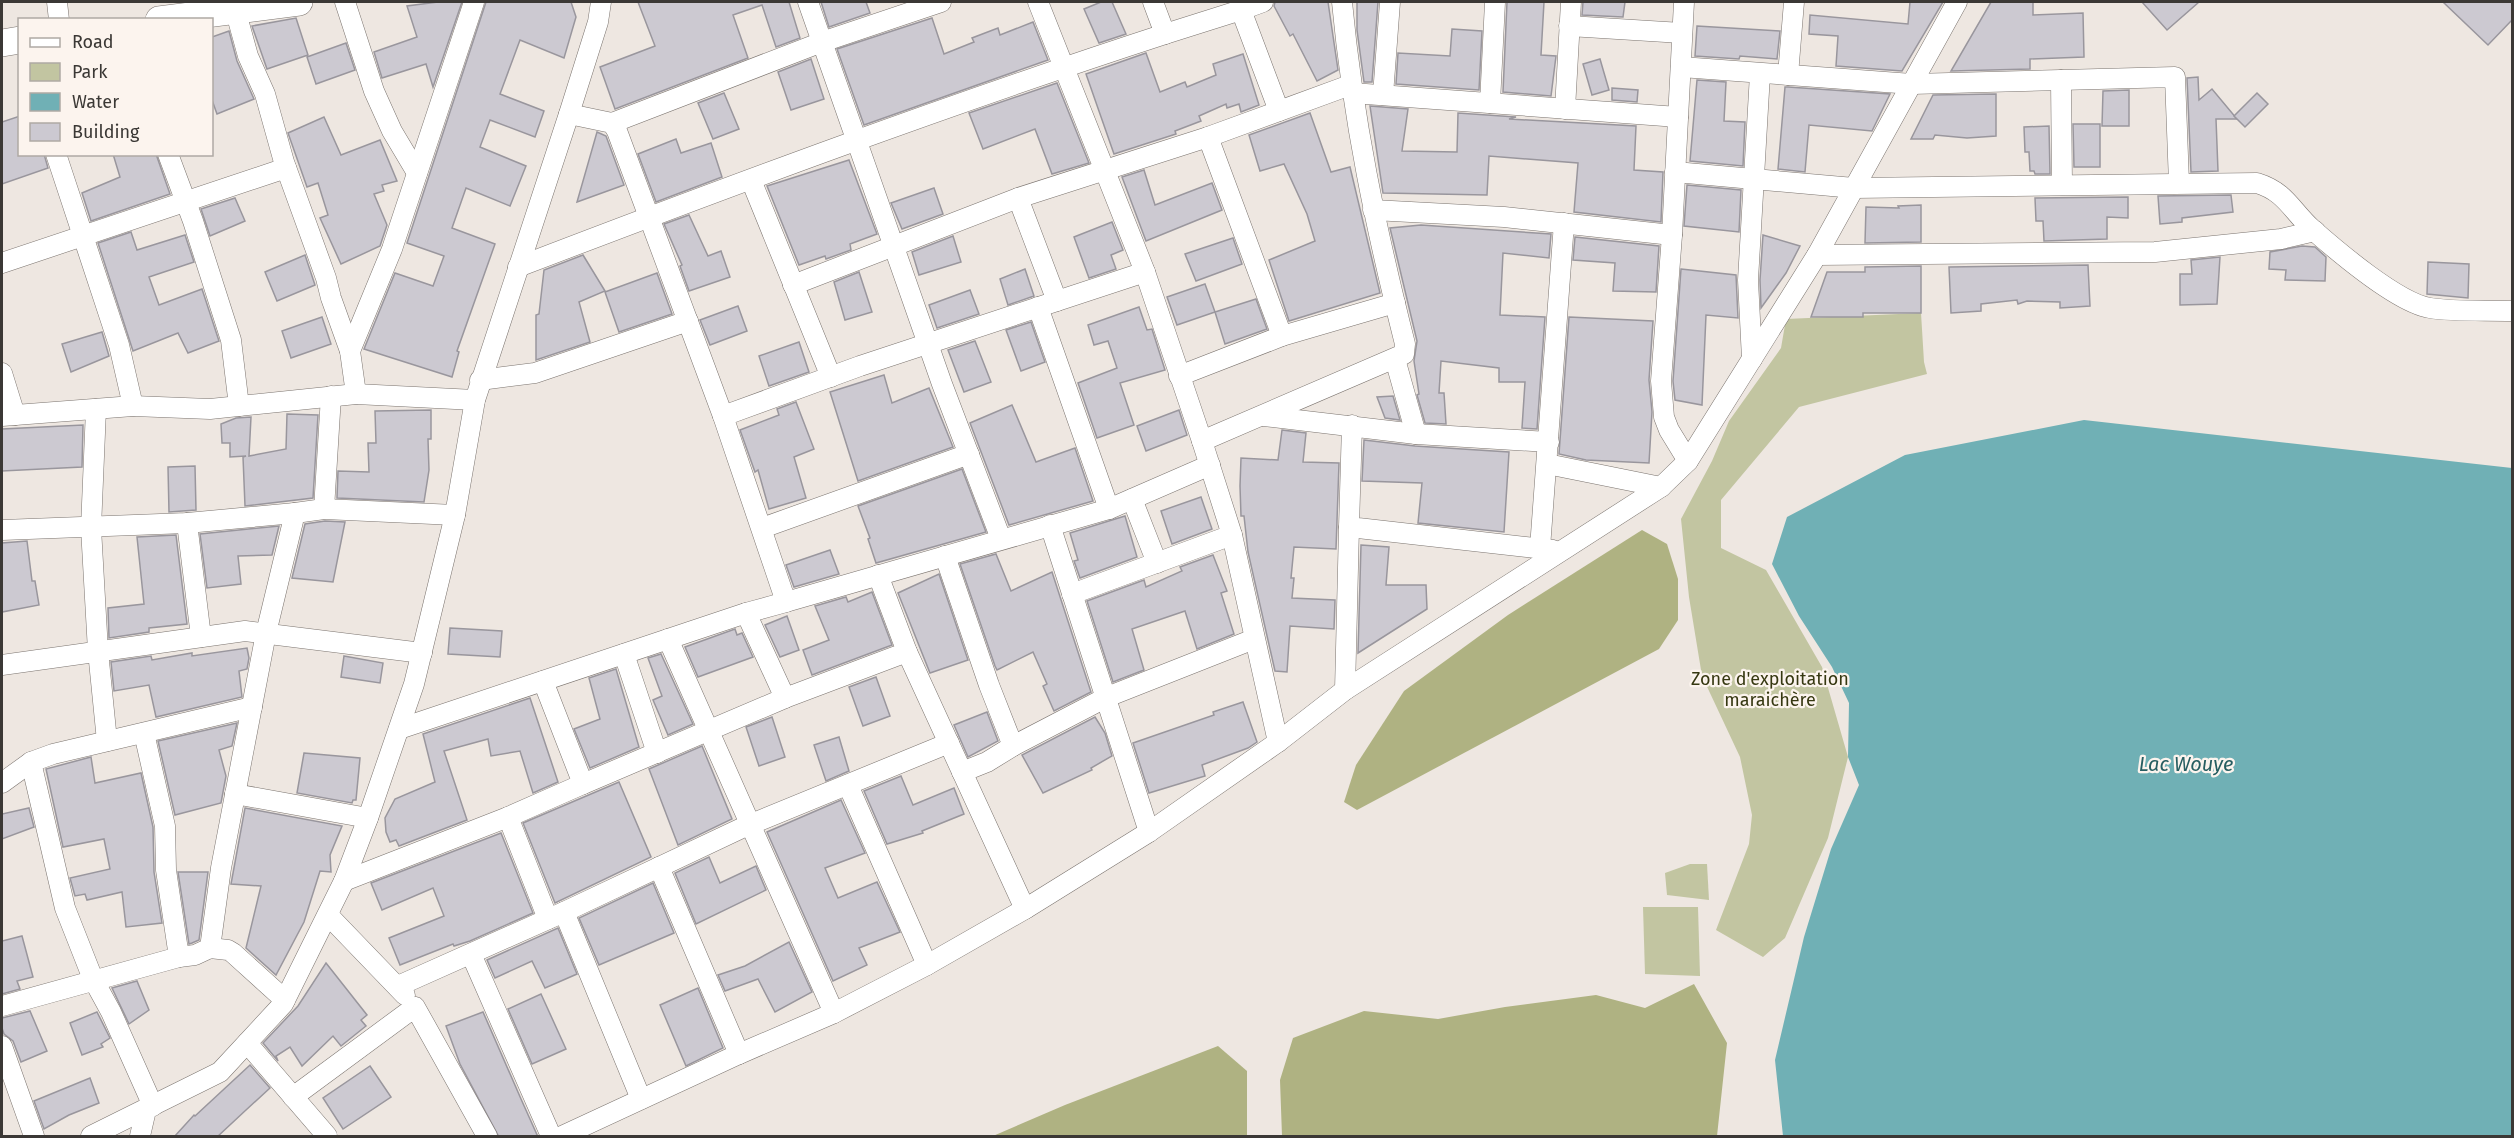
<svg xmlns="http://www.w3.org/2000/svg" width="2514" height="1138" font-family="'Fira Sans',sans-serif">
  <style>
    .green { fill: #c2c5a1 }
    .forest { fill: #afb282 }
    .water { fill: #70b0b5 }
    .building { fill: #ccc9d1; stroke: #99969d; stroke-width: 1.5 }
    .lines { fill: none; stroke-linecap: round; stroke-linejoin: round }
    .street-casing { stroke: #7b746f; stroke-width: 21 }
    .secondary-casing { stroke: #7b746f; stroke-width: 28 }
    .street { stroke: #fff; stroke-width: 20 }
    .secondary { stroke: #fff; stroke-width: 27 }
    .labels { text-anchor: middle; dominant-baseline: central; stroke-width: 4.5; stroke-linejoin: round; paint-order: stroke }
    .park-label { font-size: 18px; fill: #363811; stroke: #fcf4ee }
    .water-label { font-size: 20px; font-style: italic; fill: #265d61; stroke: #fcf4ee }
  </style>
  <rect width="100%" height="100%" fill="#eee7e1"/>
  <g class="green">
    <path d="M1921,313L1924,362L1927,374L1799,407L1721,500V548L1766,570L1822,667L1848,757L1828,838L1785,938L1763,957L1716,930L1749,844L1752,815L1740,757L1702,676L1689,597L1681,519L1712,461L1729,421L1781,348L1786,319Z"/>
    <path d="M1690,864H1707L1709,900L1667,895L1665,873Z"/>
    <path d="M1643,907H1698L1700,976L1645,974Z"/>
  </g>
  <g class="forest">
    <path d="M1642,530L1667,544L1678,579V620L1659,649L1357,810L1344,802L1356,765L1404,691L1508,615Z"/>
    <path d="M1694,984L1727,1043L1717,1136H1282L1280,1080L1293,1038L1364,1011L1438,1019L1505,1007L1596,995L1645,1008Z"/>
    <path d="M1218,1046L1247,1071V1136H993L1065,1105Z"/>
  </g>
  <path class="water" d="M2084,420L2512,468V1136H1783L1775,1060L1804,937L1831,849L1859,785L1848,757L1849,703L1832,667L1799,616L1772,564L1787,517L1905,455Z"/>
  <g class="building">
    <path d="M438,2H462L433,87L426,64L382,78L374,52L417,37L407,6Z"/>
    <path d="M486,2H571L576,17L564,58L520,40L500,94L544,111L535,137L490,120L480,147L526,166L510,206L466,188L452,228L495,244L457,351L459,352L452,377L364,349L395,273L433,286L444,256L407,243Z"/>
    <path d="M638,2H789L800,38L776,47L762,5L733,15L748,58L615,109L600,67L655,46Z"/>
    <path d="M821,2H866L870,13L829,27Z"/>
    <path d="M1101,2H1112L1126,34L1099,43L1084,9Z"/>
    <path d="M1275,2H1328L1338,70L1317,81L1293,34L1290,36L1274,6Z"/>
    <path d="M1357,2H1378L1372,82H1364L1357,30Z"/>
    <path d="M1507,2H1544L1541,55L1556,56L1551,96L1503,92Z"/>
    <path d="M1583,2H1625L1623,17L1582,15Z"/>
    <path d="M1910,2H1943L1902,71L1836,66L1838,36L1809,34L1810,15L1908,24Z"/>
    <path d="M1991,2H2033V15L2083,13L2084,57L2030,59V69L1951,71Z"/>
    <path d="M2142,2H2199L2167,30Z"/>
    <path d="M2443,2H2512V20L2488,45Z"/>
    <path d="M296,18L308,55L267,69L252,26Z"/>
    <path d="M932,18L944,54L974,42L972,38L998,28L1000,35L1033,22L1048,60L864,125L837,49Z"/>
    <path d="M1697,26L1780,31L1777,59L1740,56L1739,59L1695,56Z"/>
    <path d="M1452,29L1482,31L1479,90L1396,84L1398,53L1450,56Z"/>
    <path d="M229,31L237,61L254,99L217,114L212,100V37Z"/>
    <path d="M346,43L355,70L316,84L307,57Z"/>
    <path d="M1146,53L1160,92L1185,82L1187,87L1216,75L1213,64L1243,54L1259,105L1241,112L1239,104L1227,108L1226,104L1199,116L1201,121L1175,131L1176,134L1114,154L1086,74Z"/>
    <path d="M811,59L824,99L791,110L778,72Z"/>
    <path d="M1600,59L1609,90L1592,95L1583,64Z"/>
    <path d="M2198,77L2199,100L2212,89L2237,119H2216L2218,171L2191,172L2187,78Z"/>
    <path d="M1697,80L1726,82L1724,121L1745,122L1743,166L1690,161Z"/>
    <path d="M1057,83L1089,163L1052,174L1035,129L983,149L969,113Z"/>
    <path d="M1785,87H1788L1890,94L1872,131L1809,125L1805,172L1778,169Z"/>
    <path d="M1612,88L1638,90L1637,102L1612,100Z"/>
    <path d="M2129,90V126H2102L2103,91Z"/>
    <path d="M724,93L739,129L713,139L698,103Z"/>
    <path d="M2257,93L2268,104L2245,127L2234,116Z"/>
    <path d="M1996,94V136L1967,138L1935,135L1933,139H1911L1933,95Z"/>
    <path d="M1370,106L1408,109L1402,151L1457,152L1458,113L1516,117L1509,119L1636,126L1634,170L1663,172L1661,222L1574,212L1578,163L1489,156L1487,195L1383,193Z"/>
    <path d="M1310,113L1331,172L1350,167L1380,293L1289,321L1269,260L1315,241L1307,214L1284,164L1260,171L1249,135Z"/>
    <path d="M20,116V154H44L48,168L2,184V122Z"/>
    <path d="M324,117L341,155L380,140L397,181L382,185L384,191L374,194L387,225L380,246L341,264L320,218L328,215L318,183L307,187L288,133Z"/>
    <path d="M2073,124H2100V167H2074Z"/>
    <path d="M2049,126L2050,174H2035L2034,171H2030L2029,152H2025L2024,127Z"/>
    <path d="M597,132L606,136L624,185L577,202Z"/>
    <path d="M676,139L681,153L711,143L722,177L656,202L638,154Z"/>
    <path d="M113,154H156L170,194L91,221L82,193L120,177Z"/>
    <path d="M849,160L877,234L850,244L851,250L826,259L825,256L799,265L767,186Z"/>
    <path d="M1144,170L1155,205L1212,183L1222,210L1146,241L1122,177Z"/>
    <path d="M1687,185L1741,190L1739,232L1684,226Z"/>
    <path d="M934,188L943,214L902,229L891,203Z"/>
    <path d="M2231,195L2233,212L2182,218V222L2160,224L2158,196Z"/>
    <path d="M2128,197V218L2107,217V239L2044,241L2043,221H2036L2035,198Z"/>
    <path d="M235,198L245,221L210,236L201,209Z"/>
    <path d="M1921,205V242L1865,243L1866,207L1899,208L1898,206Z"/>
    <path d="M689,215L708,256L721,251L730,277L689,291L680,266L682,265L664,224Z"/>
    <path d="M1112,222L1123,250L1111,255L1116,269L1089,278L1074,237Z"/>
    <path d="M1421,225L1551,234L1549,258L1503,253L1500,315L1545,317L1537,429L1522,428L1525,382H1499V368L1441,361L1439,393H1444L1446,424L1425,423L1417,395L1419,394L1414,361L1417,341L1390,228Z"/>
    <path d="M131,232L137,250L185,235L194,262L149,277L159,305L202,289L219,341L188,353L178,333L133,351L98,243Z"/>
    <path d="M1763,235L1800,246L1786,273L1761,308L1760,280Z"/>
    <path d="M953,236L961,262L919,275L912,252Z"/>
    <path d="M1575,237L1659,246L1656,292L1613,291L1615,263L1573,260Z"/>
    <path d="M1233,238L1242,264L1196,281L1185,254Z"/>
    <path d="M2302,246L2315,247L2326,257L2325,281L2285,280L2286,270L2269,269L2270,252Z"/>
    <path d="M305,255L315,285L277,301L265,272Z"/>
    <path d="M583,255L605,291L579,302L590,342L536,360V315L539,314L544,270Z"/>
    <path d="M2220,257L2217,304L2180,305V274H2192L2191,260Z"/>
    <path d="M2428,262L2469,264L2468,298L2427,294Z"/>
    <path d="M2088,265L2090,306L2060,308V302L2027,301L2018,304L2017,300L1981,304V311L1951,313L1949,267Z"/>
    <path d="M1921,266V313H1863V317H1811L1827,272H1865V267Z"/>
    <path d="M1025,269L1034,296L1008,305L1000,279Z"/>
    <path d="M1681,269L1736,275L1738,318L1706,315L1702,405L1675,400L1673,381Z"/>
    <path d="M859,272L872,312L845,320L834,282Z"/>
    <path d="M657,273L672,314L619,332L605,292Z"/>
    <path d="M1205,284L1215,312L1177,325L1167,297Z"/>
    <path d="M970,290L979,314L937,328L929,305Z"/>
    <path d="M1256,299L1267,329L1225,344L1215,312Z"/>
    <path d="M738,306L747,331L710,345L700,320Z"/>
    <path d="M1139,307L1147,330L1152,329L1165,370L1120,383L1134,425L1097,438L1078,383L1117,368L1108,341L1094,345L1088,325Z"/>
    <path d="M322,317L331,344L291,358L282,331Z"/>
    <path d="M1569,317L1653,321L1649,380L1652,412L1649,463L1586,460L1559,454Z"/>
    <path d="M1031,322L1045,362L1021,371L1006,330Z"/>
    <path d="M102,332L109,356L71,372L62,344Z"/>
    <path d="M975,341L991,382L964,392L948,350Z"/>
    <path d="M799,342L809,372L769,386L759,356Z"/>
    <path d="M884,375L892,403L929,388L953,447L858,481L830,392Z"/>
    <path d="M1393,396L1400,420L1385,418L1377,397Z"/>
    <path d="M796,402L814,449L794,457L806,498L769,509L758,470L755,472L740,430L779,415L777,409Z"/>
    <path d="M1012,405L1036,462L1075,448L1093,501L1009,525L970,423Z"/>
    <path d="M431,410V439H428L429,470L424,502L337,498L338,471L369,472L368,443H376L375,411Z"/>
    <path d="M1179,410L1187,435L1146,451L1137,426Z"/>
    <path d="M287,414L318,415L313,498L245,506L243,457L246,456L230,457V443H222L221,424L236,418L251,417L249,456L286,449Z"/>
    <path d="M83,425L82,467L2,471V429Z"/>
    <path d="M1282,430L1306,433L1303,462L1339,463L1336,549L1294,547L1291,578H1294L1292,598L1335,600L1334,629L1290,626L1287,672L1275,671L1248,552L1244,516H1241L1240,486L1241,458L1278,460Z"/>
    <path d="M1364,440L1415,446L1509,452L1504,532L1418,523L1422,483L1362,481Z"/>
    <path d="M195,466L196,510L169,512L168,467Z"/>
    <path d="M962,469L986,532L876,563L868,539L870,538L858,506Z"/>
    <path d="M1201,497L1212,529L1172,544L1161,511Z"/>
    <path d="M1125,516L1137,557L1080,578L1074,561L1078,560L1070,533Z"/>
    <path d="M325,521L345,522L333,582L292,578L305,524Z"/>
    <path d="M279,526L272,555L238,556L241,584L207,588L200,534Z"/>
    <path d="M176,535L187,624L149,628V632L109,638L108,608L144,604L137,537Z"/>
    <path d="M27,541L32,581H35L39,605L2,612V543Z"/>
    <path d="M1361,545L1389,547L1386,585H1426L1427,609L1358,653Z"/>
    <path d="M830,550L839,574L794,587L786,565Z"/>
    <path d="M996,554L1011,591L1052,572L1091,692L1054,711L1043,686L1047,684L1033,652L997,670L995,666L960,564Z"/>
    <path d="M1213,555L1227,591L1221,593L1234,634L1197,649L1185,611L1132,629L1144,670L1113,682L1087,601L1144,580L1146,587L1182,571L1180,567Z"/>
    <path d="M939,574L968,660L930,673L898,593Z"/>
    <path d="M872,592L892,645L812,675L803,650L829,640L815,606L846,597L848,602Z"/>
    <path d="M787,616L799,650L780,657L765,625Z"/>
    <path d="M450,628L502,631L500,657L448,654Z"/>
    <path d="M735,629L737,635L742,633L753,657L698,677L685,647Z"/>
    <path d="M247,648L249,658L247,669L239,671L242,697L156,717L149,685L114,691L111,662L151,656L152,660L192,653V656Z"/>
    <path d="M661,654L693,724L668,735L653,700L662,696L648,658Z"/>
    <path d="M344,656L383,663L380,683L341,677Z"/>
    <path d="M616,669L639,747L590,768L574,729L600,719L589,678Z"/>
    <path d="M876,677L890,716L863,726L849,687Z"/>
    <path d="M530,698L558,782L533,793L520,751L491,756L488,739L444,751L467,820L399,846L396,840L390,842L386,832L385,818L395,799L435,782L423,734Z"/>
    <path d="M1243,702L1257,742L1248,748L1202,765L1205,776L1149,793L1133,743L1214,715L1213,712Z"/>
    <path d="M987,712L998,741L968,757L954,725Z"/>
    <path d="M772,717L785,757L759,766L746,727Z"/>
    <path d="M1095,717L1105,733L1112,756L1091,768L1092,770L1043,793L1022,755Z"/>
    <path d="M237,723L232,746L219,750L226,776L221,803L175,815L158,741Z"/>
    <path d="M839,737L849,771L826,781L814,745Z"/>
    <path d="M702,746L732,819L678,845L649,769Z"/>
    <path d="M304,753L360,758L356,800H353L352,803L297,793Z"/>
    <path d="M91,757L95,783L141,773L153,827L154,872L162,923L126,927L122,892L87,900L85,894L75,896L70,878L110,869L104,839L63,847L46,769Z"/>
    <path d="M901,776L913,805L954,788L964,814L922,831L923,833L887,844L864,791Z"/>
    <path d="M619,782L651,857L555,903L523,823Z"/>
    <path d="M841,800L865,853L825,868L838,898L877,882L900,932L859,948L867,965L833,981L767,832Z"/>
    <path d="M29,808L34,827L2,839V814Z"/>
    <path d="M245,808L342,826L330,855L331,872L320,871L304,922L276,975L246,948L261,886L231,884Z"/>
    <path d="M501,833L533,913L470,941L454,946L453,944L400,965L389,938L444,916L433,888L382,910L371,883Z"/>
    <path d="M709,857L720,883L756,866L766,890L696,924L675,873Z"/>
    <path d="M178,872H208L199,940L192,943L189,944Z"/>
    <path d="M653,883L674,933L599,965L579,918Z"/>
    <path d="M558,928L577,974L545,988L532,961L495,978L487,960Z"/>
    <path d="M22,936L33,977L17,981L20,989L2,994V941Z"/>
    <path d="M789,942L812,992L775,1012L758,979L725,991L718,975L745,966Z"/>
    <path d="M326,963L367,1015L361,1020L366,1026L341,1046L333,1036L302,1066L290,1047L276,1056L278,1061L263,1043L298,1006Z"/>
    <path d="M137,981L149,1010L129,1024L112,988Z"/>
    <path d="M698,988L723,1048L686,1066L660,1005Z"/>
    <path d="M541,994L566,1049L532,1064L508,1009Z"/>
    <path d="M30,1011L47,1051L21,1062L13,1041L4,1034L2,1028V1018Z"/>
    <path d="M97,1012L110,1038L101,1044L103,1047L82,1055L70,1023Z"/>
    <path d="M483,1012L521,1099L538,1137H499L460,1064L446,1026Z"/>
    <path d="M250,1065L270,1088L246,1110L217,1137H174L194,1115L195,1116Z"/>
    <path d="M370,1066L391,1097L343,1129L323,1098Z"/>
    <path d="M90,1078L99,1103L69,1115L44,1129L34,1101Z"/>
  </g>
  <g class="lines">
    <defs>
      <g id="street">
        <path d="M57,2L59,20"/>
        <path d="M345,2L374,91L392,131L417,173"/>
        <path d="M808,2L942,384L1001,539"/>
        <path d="M1038,2L1145,272L1202,441L1232,535L1278,742"/>
        <path d="M1684,2L1672,235L1661,381L1664,417L1669,430L1688,461"/>
        <path d="M235,9L248,56L265,94L284,162L326,278L331,298L350,351L356,394"/>
        <path d="M1241,10L1263,2"/>
        <path d="M1569,26L1682,33"/>
        <path d="M1165,34L1241,10L1279,111"/>
        <path d="M1681,67L1912,84L2175,77L2179,183"/>
        <path d="M1788,75L1794,2"/>
        <path d="M2061,80L2062,185"/>
        <path d="M1352,93L1678,117"/>
        <path d="M1383,95L1390,2"/>
        <path d="M1490,103L1495,2"/>
        <path d="M1565,109L1571,2"/>
        <path d="M569,114L612,123L617,131L723,416L786,602L1109,509L1210,465"/>
        <path d="M612,123L822,42L941,2"/>
        <path d="M1208,137L1350,85"/>
        <path d="M56,154L119,345L133,406"/>
        <path d="M168,154L193,221L231,340L239,406"/>
        <path d="M1675,172L1854,188L2257,183C2286,192 2291,210 2312,229C2337,251 2398,303 2430,308C2454,312 2487,310 2512,311"/>
        <path d="M751,180L831,377"/>
        <path d="M1018,198L1057,301"/>
        <path d="M1373,210L1504,217L1672,235"/>
        <path d="M1817,255L2155,252L2281,239L2315,231"/>
        <path d="M2,263L286,168"/>
        <path d="M518,267C732,185 947,105 1165,34L1153,2"/>
        <path d="M793,285L1018,198L1208,137L1282,336"/>
        <path d="M1038,307L1109,509"/>
        <path d="M350,351L392,249L474,2"/>
        <path d="M1395,359L1416,434"/>
        <path d="M1752,359L1748,280L1760,74"/>
        <path d="M2,373L15,415"/>
        <path d="M1179,376L1282,336L1395,303"/>
        <path d="M480,380L535,373L688,321"/>
        <path d="M96,409L91,528L98,651L107,741"/>
        <path d="M2,416L133,406L210,409L356,394L475,400"/>
        <path d="M723,416L860,366L1145,272"/>
        <path d="M1264,416L1416,434L1549,442"/>
        <path d="M1352,425L1349,527L1553,550"/>
        <path d="M1202,441L1404,354L1405,344C1376,229 1353,120 1342,2"/>
        <path d="M1547,464L1661,487"/>
        <path d="M1132,499L1157,563"/>
        <path d="M324,509L331,396"/>
        <path d="M187,523L201,637"/>
        <path d="M1050,525L1149,832"/>
        <path d="M762,528L969,454"/>
        <path d="M2,530L187,523L295,513"/>
        <path d="M1540,548L1564,223"/>
        <path d="M945,556L989,685L1013,746L987,762L962,772"/>
        <path d="M1072,594L1232,535"/>
        <path d="M746,613L785,698L907,652L878,575"/>
        <path d="M668,639L834,1013"/>
        <path d="M907,652L1025,909"/>
        <path d="M624,654L657,753"/>
        <path d="M2,665L245,631L422,653"/>
        <path d="M543,681L583,784L508,817L548,919"/>
        <path d="M1345,690L1349,527"/>
        <path d="M399,729L746,613L786,602"/>
        <path d="M144,733L165,826L166,870L179,957L195,955L210,948L221,868L266,633L295,513L324,509L455,515"/>
        <path d="M1013,746L1107,697L1254,639"/>
        <path d="M31,762L65,908L93,979L111,1012L153,1106"/>
        <path d="M2,783L31,762L53,754L252,707"/>
        <path d="M583,784L785,698"/>
        <path d="M848,785L927,965"/>
        <path d="M235,794L368,818"/>
        <path d="M659,867L739,1054"/>
        <path d="M344,881L508,817"/>
        <path d="M564,912L641,1099"/>
        <path d="M328,915L405,995"/>
        <path d="M210,948L228,950L233,953L285,1000"/>
        <path d="M471,954L551,1136"/>
        <path d="M398,986L564,912L744,827L949,743"/>
        <path d="M2,1006L179,957"/>
        <path d="M247,1043L327,1136"/>
        <path d="M2,1046L34,1136"/>
        <path d="M293,1097L415,1007L487,1136"/>
        <path d="M91,1136L220,1072L283,1004L344,881L368,818L414,684L455,515L475,400L569,114L598,22L601,2"/>
        <path d="M140,1136L146,1110"/>
        <path d="M562,1136L739,1054L834,1013L927,965L1025,909L1149,832L1278,742L1345,690L1661,487L1688,461L1817,255L1957,2"/>
      </g>
      <g id="secondary">
        <path d="M159,20L299,2"/>
        <path d="M2,43L20,40"/>
      </g>
    </defs>
    <use href="#street" class="street-casing"/>
    <use href="#secondary" class="secondary-casing"/>
    <use href="#street" class="street"/>
    <use href="#secondary" class="secondary"/>
  </g>
  <g class="labels">
    <g class="park-label">
      <text x="1770" y="679">Zone d'exploitation<tspan x="1770" dy="21">maraichère</tspan></text>
    </g>
    <g class="water-label">
      <text x="2186" y="764">Lac Wouye</text>
    </g>
  </g>
  <rect width="2514" height="1138" fill="none" stroke="#3b3835" stroke-width="6"/>
  <rect x="18" y="18" width="195" height="138" fill="#fcf4ee" stroke="#afa9a4" stroke-width="1.5"/>
  <rect x="30" y="38" width="30" height="9" fill="#ffffff" stroke="#afa9a4" stroke-width="1.5"/>
  <text x="72" y="48" font-size="18" fill="#3b3835">Road</text>
  <rect x="30" y="63" width="30" height="18" fill="#c2c5a1" stroke="#afa9a4" stroke-width="1.5"/>
  <text x="72" y="78" font-size="18" fill="#3b3835">Park</text>
  <rect x="30" y="93" width="30" height="18" fill="#70b0b5" stroke="#afa9a4" stroke-width="1.5"/>
  <text x="72" y="108" font-size="18" fill="#3b3835">Water</text>
  <rect x="30" y="123" width="30" height="18" fill="#ccc9d1" stroke="#afa9a4" stroke-width="1.5"/>
  <text x="72" y="138" font-size="18" fill="#3b3835">Building</text>
</svg>
